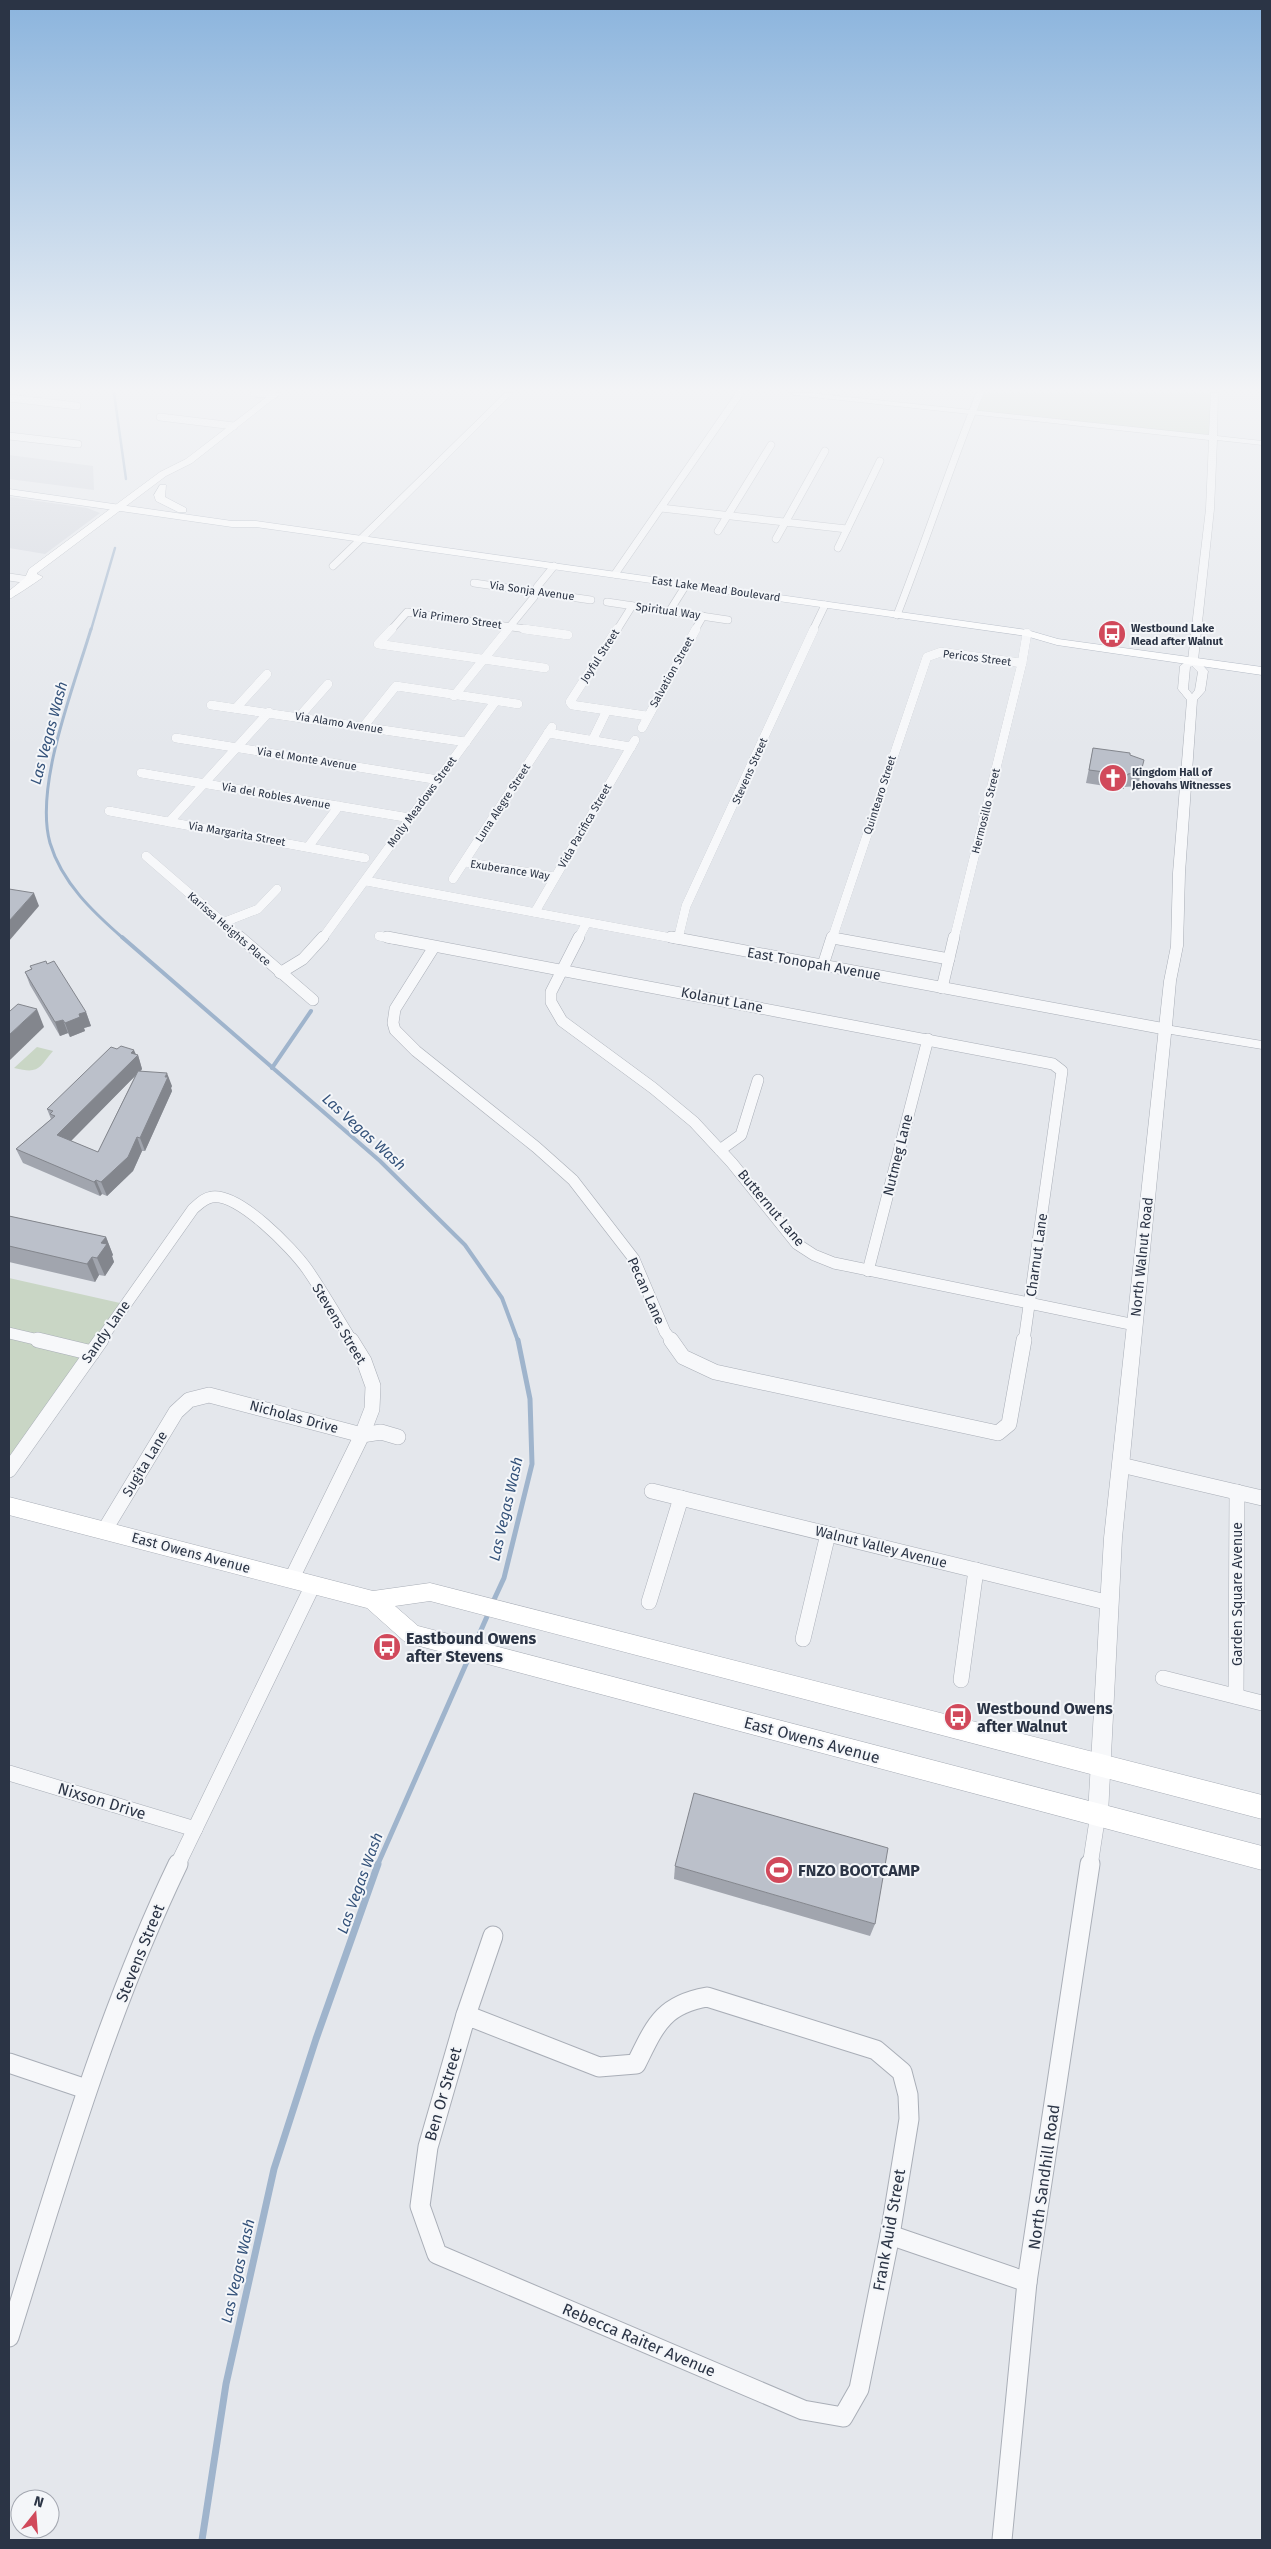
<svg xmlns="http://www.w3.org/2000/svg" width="1271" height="2549" font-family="'Fira Sans',sans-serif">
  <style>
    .built { fill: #d2d6de }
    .green { fill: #c9d6c5 }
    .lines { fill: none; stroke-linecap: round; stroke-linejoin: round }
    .stream-far4 { stroke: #9fb4cc; stroke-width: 2.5 }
    .stream-far3 { stroke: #9fb4cc; stroke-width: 3 }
    .stream-far2 { stroke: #9fb4cc; stroke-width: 4 }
    .stream-far1 { stroke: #9fb4cc; stroke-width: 5 }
    .stream { stroke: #9fb4cc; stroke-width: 7 }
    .minor-far4-casing { stroke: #a9aeb7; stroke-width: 8 }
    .minor-far3-casing { stroke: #a9aeb7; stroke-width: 9 }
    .minor-far2-casing { stroke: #a9aeb7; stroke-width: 12 }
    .minor-far1-casing { stroke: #a9aeb7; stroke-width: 16 }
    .minor-casing { stroke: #a9aeb7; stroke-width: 21 }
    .tertiary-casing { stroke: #a9aeb7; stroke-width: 1 }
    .secondary-casing { stroke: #a9aeb7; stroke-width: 1 }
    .primary-casing { stroke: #a3abb8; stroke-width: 1 }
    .minor-far4 { stroke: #f7f8fa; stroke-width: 7 }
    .minor-far3 { stroke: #f7f8fa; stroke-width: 9 }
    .minor-far2 { stroke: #f7f8fa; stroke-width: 11 }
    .minor-far1 { stroke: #f7f8fa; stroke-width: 15 }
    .minor { stroke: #f7f8fa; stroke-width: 19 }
    .tertiary { fill: #f7f8fa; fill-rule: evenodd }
    .secondary { fill: #fff; fill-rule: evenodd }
    .primary { fill: #fff; fill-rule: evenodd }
    .wall { fill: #a1a5ae; fill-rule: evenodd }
    .shaded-wall { fill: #83868d }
    .building { fill: #bbc0ca; stroke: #83868d }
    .labels { text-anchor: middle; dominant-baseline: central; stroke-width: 4; stroke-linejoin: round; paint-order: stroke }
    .far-street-label { font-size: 11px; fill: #2b3445; stroke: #f4f6f9 }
    .far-poi-label { font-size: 11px; font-weight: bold; fill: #2b3445; stroke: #f4f6f9; text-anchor: start }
    .street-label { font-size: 14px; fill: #2b3445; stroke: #f4f6f9 }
    .water-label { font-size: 15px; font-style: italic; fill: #34527a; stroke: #f4f6f9 }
    .near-poi-label { font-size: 16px; font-weight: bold; fill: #2b3445; stroke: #f4f6f9; text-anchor: start }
    .near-street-label { font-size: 16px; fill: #2b3445; stroke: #f4f6f9 }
  </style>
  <rect width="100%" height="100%" fill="#e4e7ec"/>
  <g class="built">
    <path d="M9,455L93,466L94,490L9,479Z"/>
    <path d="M9,497L87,508L100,513L45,554L9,548Z"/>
  </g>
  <g class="green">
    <path d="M980,393H1215L1212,437L972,412Z"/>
    <path d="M37,1047L53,1051C38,1069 39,1074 14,1068Z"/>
    <path d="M9,1278L120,1303L9,1459Z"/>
  </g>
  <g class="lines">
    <g class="stream-far4">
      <path d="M114,393L126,479"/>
      <path d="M91,630L115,548"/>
    </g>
    <path class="stream-far3" d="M91,629C74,686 34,786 50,843C62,883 93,912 124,939"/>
    <g class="stream-far2">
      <path d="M122,937L380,1161L465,1245L502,1298L518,1341"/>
      <path d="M272,1068L311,1011"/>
    </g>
    <g class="stream-far1">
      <path d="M492,1604L504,1578L532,1464L530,1399L518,1340"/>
      <path d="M474,1646L489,1612"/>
      <path d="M377,1866L470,1655"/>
    </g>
    <path class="stream" d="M202,2540L226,2384L274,2169L316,2039L378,1864"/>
    <defs>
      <g id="minor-far4">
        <path d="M254,393L274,395"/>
        <path d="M9,398L77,406"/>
        <path d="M160,417L234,426"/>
        <path d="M9,436L78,444"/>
        <path d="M661,508L847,529"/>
        <path d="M718,531L771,445"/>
        <path d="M776,539L825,451"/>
        <path d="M838,548L880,461"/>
        <path d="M333,566L361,539"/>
        <path d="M615,574L740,393"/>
        <path d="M9,577L29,580"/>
        <path d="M474,583L591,600"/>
        <path d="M607,602L728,620"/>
        <path d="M669,612L686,585"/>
        <path d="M897,615C926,541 950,466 980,393"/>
        <path d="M391,630L407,612L533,630"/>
        <path d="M507,630L534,597L537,587L554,566"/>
        <path d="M617,630L632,606"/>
        <path d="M695,630L703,616"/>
        <path d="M813,630L825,605"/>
      </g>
      <g id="minor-far3">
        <path d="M392,629L378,644L545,668"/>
        <path d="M524,629L568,635"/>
        <path d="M617,629L570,702L572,705L647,716"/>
        <path d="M454,696L508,629"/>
        <path d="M211,705L466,742"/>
        <path d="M236,708L267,674"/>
        <path d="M299,717L328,684"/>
        <path d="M363,727L396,686L518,704"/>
        <path d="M642,728L696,629"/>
        <path d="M548,733L631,747"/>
        <path d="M176,738L439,780"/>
        <path d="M592,741L607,710"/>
        <path d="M141,773L410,818"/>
        <path d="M109,811L365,858"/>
        <path d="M169,822L269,712"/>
        <path d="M308,847L339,806"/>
        <path d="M146,856L242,939"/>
        <path d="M465,862L555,877"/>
        <path d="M453,879L552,727"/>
        <path d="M366,881L677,939"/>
        <path d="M535,912L635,740"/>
        <path d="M222,923L258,909L277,889"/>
        <path d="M379,936L393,939"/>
        <path d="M833,938L837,939"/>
        <path d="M322,939L495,702"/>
        <path d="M578,939L587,922"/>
        <path d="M678,939L686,906L814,629"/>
        <path d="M832,939L927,657L941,652L1022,663"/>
        <path d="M954,939L1022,663L1027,633"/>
      </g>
      <g id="minor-far2">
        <path d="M240,937L313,1000"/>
        <path d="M387,937L1053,1064L1062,1071L1024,1341"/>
        <path d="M579,937L551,992V1002L562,1021L653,1088L694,1122L732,1163L797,1244L814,1255L834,1263L1135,1325"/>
        <path d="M671,937L1165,1029"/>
        <path d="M833,938L949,959"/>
        <path d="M434,947L395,1009L393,1023L395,1030L416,1051L536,1147L573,1180L634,1259L665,1332L672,1341"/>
        <path d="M823,965L832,937"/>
        <path d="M280,973L303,959L323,937"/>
        <path d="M942,988L954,937"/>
        <path d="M720,1150L741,1135L758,1080"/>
        <path d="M868,1271L928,1039"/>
        <path d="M9,1333L43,1341"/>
        <path d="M100,1341L193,1209C199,1204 204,1198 212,1197C239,1193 292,1248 307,1269C323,1292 337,1317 352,1341"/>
      </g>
      <g id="minor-far1">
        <path d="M38,1340L92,1353"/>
        <path d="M671,1340L683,1357L715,1372L998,1433L1009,1424L1024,1340"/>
        <path d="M1121,1465L1262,1498"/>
        <path d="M9,1470L101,1340"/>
        <path d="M652,1491L1110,1603"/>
        <path d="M104,1531L176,1412L189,1400L209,1395L362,1435L381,1432L398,1437"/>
        <path d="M291,1580L362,1435L372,1409L373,1386L364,1361L351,1340"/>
        <path d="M649,1602L681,1498"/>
        <path d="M803,1639L828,1534"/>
        <path d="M1163,1678L1262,1703"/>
        <path d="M961,1680L976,1570"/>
        <path d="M1236,1696L1237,1492"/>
        <path d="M9,1773L195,1829"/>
        <path d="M177,1866L313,1585"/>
        <path d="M1090,1866L1098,1814"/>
      </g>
      <g id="minor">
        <path d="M707,1997L876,2050L902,2072L908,2095L909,2119L890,2235L859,2389L843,2417L803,2410L437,2254L420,2206L428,2147L466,2015L599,2067L636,2064C655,2026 662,2005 707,1997Z"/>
        <path d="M466,2015L493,1936"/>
        <path d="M9,2063L86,2089"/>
        <path d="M890,2235L1027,2282"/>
        <path d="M9,2337C59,2177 105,2016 178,1864"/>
        <path d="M1002,2540L1027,2282L1090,1864"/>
      </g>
      <g id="tertiary">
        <path d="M505,393H513L364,541H358V537Z"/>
        <path d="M791,393H810L1209,435L1211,393H1218L1217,436L1262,441V445L1217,440L1214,509L1198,660L1208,671L1205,691L1197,700L1185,873L1183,946L1176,981L1172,1026L1262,1041V1049L1171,1034L1122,1538L1108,1814L1105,1821L1098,1824L1091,1821L1088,1814L1104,1538L1164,981L1171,946L1173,873L1187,700L1178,689L1180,666L1188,660L1206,509L1209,440L794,395ZM1192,666L1198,672L1195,690L1192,694L1188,689L1190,667Z"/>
      </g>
      <g id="secondary">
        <path d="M272,393H281L192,463L166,476L37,573V574L43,577C41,579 11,599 9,599V591L25,578L29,569L160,472L186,459Z"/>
        <path d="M9,1497L373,1591L430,1583L1262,1795V1819L430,1601L395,1606L418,1626L1262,1846V1870L412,1644L404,1641L367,1608L9,1515Z"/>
      </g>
      <g id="primary">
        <path d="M160,485H166L165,497L186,508V512H178L156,501L154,495Z"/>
        <path d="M9,489L232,521H256L1027,630L1058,639L1262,667V675L1057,645L1026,636L256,527H232L9,495Z"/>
      </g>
    </defs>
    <use href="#minor-far4" class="minor-far4-casing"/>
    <use href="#minor-far3" class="minor-far3-casing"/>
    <use href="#minor-far2" class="minor-far2-casing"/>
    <use href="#minor-far1" class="minor-far1-casing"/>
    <use href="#minor" class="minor-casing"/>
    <use href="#tertiary" class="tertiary-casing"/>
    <use href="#secondary" class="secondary-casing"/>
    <use href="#primary" class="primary-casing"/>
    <use href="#minor-far4" class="minor-far4"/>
    <use href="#minor-far3" class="minor-far3"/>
    <use href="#minor-far2" class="minor-far2"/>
    <use href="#minor-far1" class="minor-far1"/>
    <use href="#minor" class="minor"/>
    <use href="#tertiary" class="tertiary"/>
    <use href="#secondary" class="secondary"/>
    <use href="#primary" class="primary"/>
  </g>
  <g class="wall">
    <path d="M1093,748L1130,755L1141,772L1138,786L1124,787V789L1086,783Z"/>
    <path d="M30,966L86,1012L91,1026L84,1028L85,1031L70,1037L68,1033L60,1036L30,985L25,972L31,969Z"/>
    <path d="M136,1055H138L142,1069L141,1071L172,1086L171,1088L172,1091L145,1151H142L133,1171L107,1196L102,1194L100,1196L23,1163L16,1149L51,1119L47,1109ZM135,1076L98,1152L71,1141Z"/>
    <path d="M9,1216L106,1237L113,1255L112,1256L114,1262L105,1276L99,1275L95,1282L9,1262Z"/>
    <path d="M675,1866L875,1924L870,1936L674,1879Z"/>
  </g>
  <g class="shaded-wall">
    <path d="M34,893L39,906L9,941V921Z"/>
    <path d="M37,1009L44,1027L9,1061V1035Z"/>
    <path d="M86,1012L91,1026L84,1028L85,1031L70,1037L65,1023L79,1014Z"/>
    <path d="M63,1020L68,1033L60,1036L55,1022Z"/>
    <path d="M134,1050L137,1057L138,1055L142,1069L63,1149L57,1135Z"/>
    <path d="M167,1073L172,1086L171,1088L172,1091L145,1151L140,1138Z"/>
    <path d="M137,1137L142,1151L133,1171L107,1196L101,1182Z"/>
    <path d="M96,1180L102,1194L100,1196L94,1182Z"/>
    <path d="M106,1237L113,1255L112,1256L114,1262L105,1276L97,1258L101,1243Z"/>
    <path d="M92,1257L99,1275L95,1282L87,1264Z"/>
  </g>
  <g class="building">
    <path d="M1093,748L1130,753V755L1144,760L1141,772L1128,774V775L1089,770Z"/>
    <path d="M9,889L34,893L9,921Z"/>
    <path d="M46,961L47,964L54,961L86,1012L79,1014L80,1017L65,1023L63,1020L55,1022L25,972L32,969L30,966Z"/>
    <path d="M18,1004L37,1009L9,1035V1011H10Z"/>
    <path d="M121,1046L134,1050L131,1053L138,1055L57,1135L98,1152L138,1071L167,1073L165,1077H168L140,1138L137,1137L128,1157L101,1182L96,1180L94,1182L16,1149L55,1116L50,1114L53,1111L47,1109L111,1047L117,1049Z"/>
    <path d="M9,1216L106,1237L101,1243L107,1244L97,1258L92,1257L87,1264L9,1246Z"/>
    <path d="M694,1793L888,1848L875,1924L675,1866Z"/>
  </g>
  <linearGradient id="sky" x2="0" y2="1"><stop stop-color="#8bb4dd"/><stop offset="0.52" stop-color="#f3f4f6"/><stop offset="1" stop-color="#f3f4f6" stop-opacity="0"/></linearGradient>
  <rect width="1271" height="749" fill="url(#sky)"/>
  <defs>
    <symbol id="bus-disc" viewBox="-11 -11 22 22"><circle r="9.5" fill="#d1495b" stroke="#f4f6f9"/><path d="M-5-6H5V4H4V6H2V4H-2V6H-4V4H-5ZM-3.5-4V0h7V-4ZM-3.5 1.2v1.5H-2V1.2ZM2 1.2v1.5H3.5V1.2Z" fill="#fff"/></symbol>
    <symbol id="church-disc" viewBox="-11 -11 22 22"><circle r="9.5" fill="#d1495b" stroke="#f4f6f9"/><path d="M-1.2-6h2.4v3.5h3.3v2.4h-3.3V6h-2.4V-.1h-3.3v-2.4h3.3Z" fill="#fff"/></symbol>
    <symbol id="stadium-disc" viewBox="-11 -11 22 22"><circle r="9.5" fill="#d1495b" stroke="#f4f6f9"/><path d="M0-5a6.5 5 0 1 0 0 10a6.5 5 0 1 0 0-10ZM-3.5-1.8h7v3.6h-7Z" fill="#fff"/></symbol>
  </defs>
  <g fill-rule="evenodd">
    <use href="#bus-disc" x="1096" y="618" width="32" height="32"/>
    <use href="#church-disc" x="1097" y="762" width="32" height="32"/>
    <use href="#bus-disc" x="371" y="1631" width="32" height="32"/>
    <use href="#bus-disc" x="942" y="1701" width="32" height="32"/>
    <use href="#stadium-disc" x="763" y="1854" width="32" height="32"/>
  </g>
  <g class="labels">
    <g class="far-street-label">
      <text transform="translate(716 589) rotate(8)">East Lake Mead Boulevard</text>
      <text transform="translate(532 591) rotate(8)">Via Sonja Avenue</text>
      <text transform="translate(668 611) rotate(8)">Spiritual Way</text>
      <text transform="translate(457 619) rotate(8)">Via Primero Street</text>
      <text transform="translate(600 656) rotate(-57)">Joyful Street</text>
      <text transform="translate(977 658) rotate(7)">Pericos Street</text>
      <text transform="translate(672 672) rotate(-61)">Salvation Street</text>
      <text transform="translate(339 723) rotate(9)">Via Alamo Avenue</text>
      <text transform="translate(307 759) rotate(9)">Via el Monte Avenue</text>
      <text transform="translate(750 771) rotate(-66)">Stevens Street</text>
      <text transform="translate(880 795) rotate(-72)">Quintearo Street</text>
      <text transform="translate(276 796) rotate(10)">Via del Robles Avenue</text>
      <text transform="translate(422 802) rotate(-54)">Molly Meadows Street</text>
      <text transform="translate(503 803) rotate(-57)">Luna Alegre Street</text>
      <text transform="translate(986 811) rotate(-76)">Hermosillo Street</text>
      <text transform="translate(585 826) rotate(-60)">Vida Pacifica Street</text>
      <text transform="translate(237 834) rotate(10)">Via Margarita Street</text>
      <text transform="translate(510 870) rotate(9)">Exuberance Way</text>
      <text transform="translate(229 929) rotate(41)">Karissa Heights Place</text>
    </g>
    <g class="far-poi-label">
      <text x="1131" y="628">Westbound Lake<tspan x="1131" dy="13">Mead after Walnut</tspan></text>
      <text x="1132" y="772">Kingdom Hall of<tspan x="1132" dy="13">Jehovahs Witnesses</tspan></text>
    </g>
    <g class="street-label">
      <text transform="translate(814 964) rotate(10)">East Tonopah Avenue</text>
      <text transform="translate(722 1000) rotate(11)">Kolanut Lane</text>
      <text transform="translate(898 1155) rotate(-76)">Nutmeg Lane</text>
      <text transform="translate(771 1208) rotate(50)">Butternut Lane</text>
      <text transform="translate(1037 1255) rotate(-82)">Charnut Lane</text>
      <text transform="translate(1142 1257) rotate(-84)">North Walnut Road</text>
      <text transform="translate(646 1291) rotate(66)">Pecan Lane</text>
      <text transform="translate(339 1324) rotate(59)">Stevens Street</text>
      <text transform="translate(106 1332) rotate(-55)">Sandy Lane</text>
      <text transform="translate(294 1417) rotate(15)">Nicholas Drive</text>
      <text transform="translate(145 1464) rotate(-59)">Sugita Lane</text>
      <text transform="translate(881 1547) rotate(14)">Walnut Valley Avenue</text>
      <text transform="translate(191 1553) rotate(15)">East Owens Avenue</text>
      <text transform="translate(1237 1594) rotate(-90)">Garden Square Avenue</text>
    </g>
    <g class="water-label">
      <text transform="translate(49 733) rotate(-75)">Las Vegas Wash</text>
      <text transform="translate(364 1132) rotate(42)">Las Vegas Wash</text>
      <text transform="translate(506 1509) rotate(-77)">Las Vegas Wash</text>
      <text transform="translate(360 1883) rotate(-70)">Las Vegas Wash</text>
      <text transform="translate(238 2271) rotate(-77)">Las Vegas Wash</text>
    </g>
    <g class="near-poi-label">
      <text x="406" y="1638">Eastbound Owens<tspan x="406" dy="18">after Stevens</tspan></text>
      <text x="977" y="1708">Westbound Owens<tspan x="977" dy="18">after Walnut</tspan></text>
      <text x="798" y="1870">FNZO BOOTCAMP</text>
    </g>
    <g class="near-street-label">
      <text transform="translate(812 1740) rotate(15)">East Owens Avenue</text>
      <text transform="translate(102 1801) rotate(17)">Nixson Drive</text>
      <text transform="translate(140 1953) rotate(-68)">Stevens Street</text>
      <text transform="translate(443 2094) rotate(-74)">Ben Or Street</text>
      <text transform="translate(1044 2177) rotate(-82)">North Sandhill Road</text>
      <text transform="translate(889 2230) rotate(-80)">Frank Auid Street</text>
      <text transform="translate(639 2340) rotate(23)">Rebecca Raiter Avenue</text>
    </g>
  </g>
  <rect width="1271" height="2549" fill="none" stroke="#2b3445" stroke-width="20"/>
  <g transform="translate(35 2514) rotate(17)"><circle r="24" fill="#f4f6f9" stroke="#a4a8b1"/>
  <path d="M0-4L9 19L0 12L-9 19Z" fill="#d1495b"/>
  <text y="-8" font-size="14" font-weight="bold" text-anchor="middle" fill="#2b3445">N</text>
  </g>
</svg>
